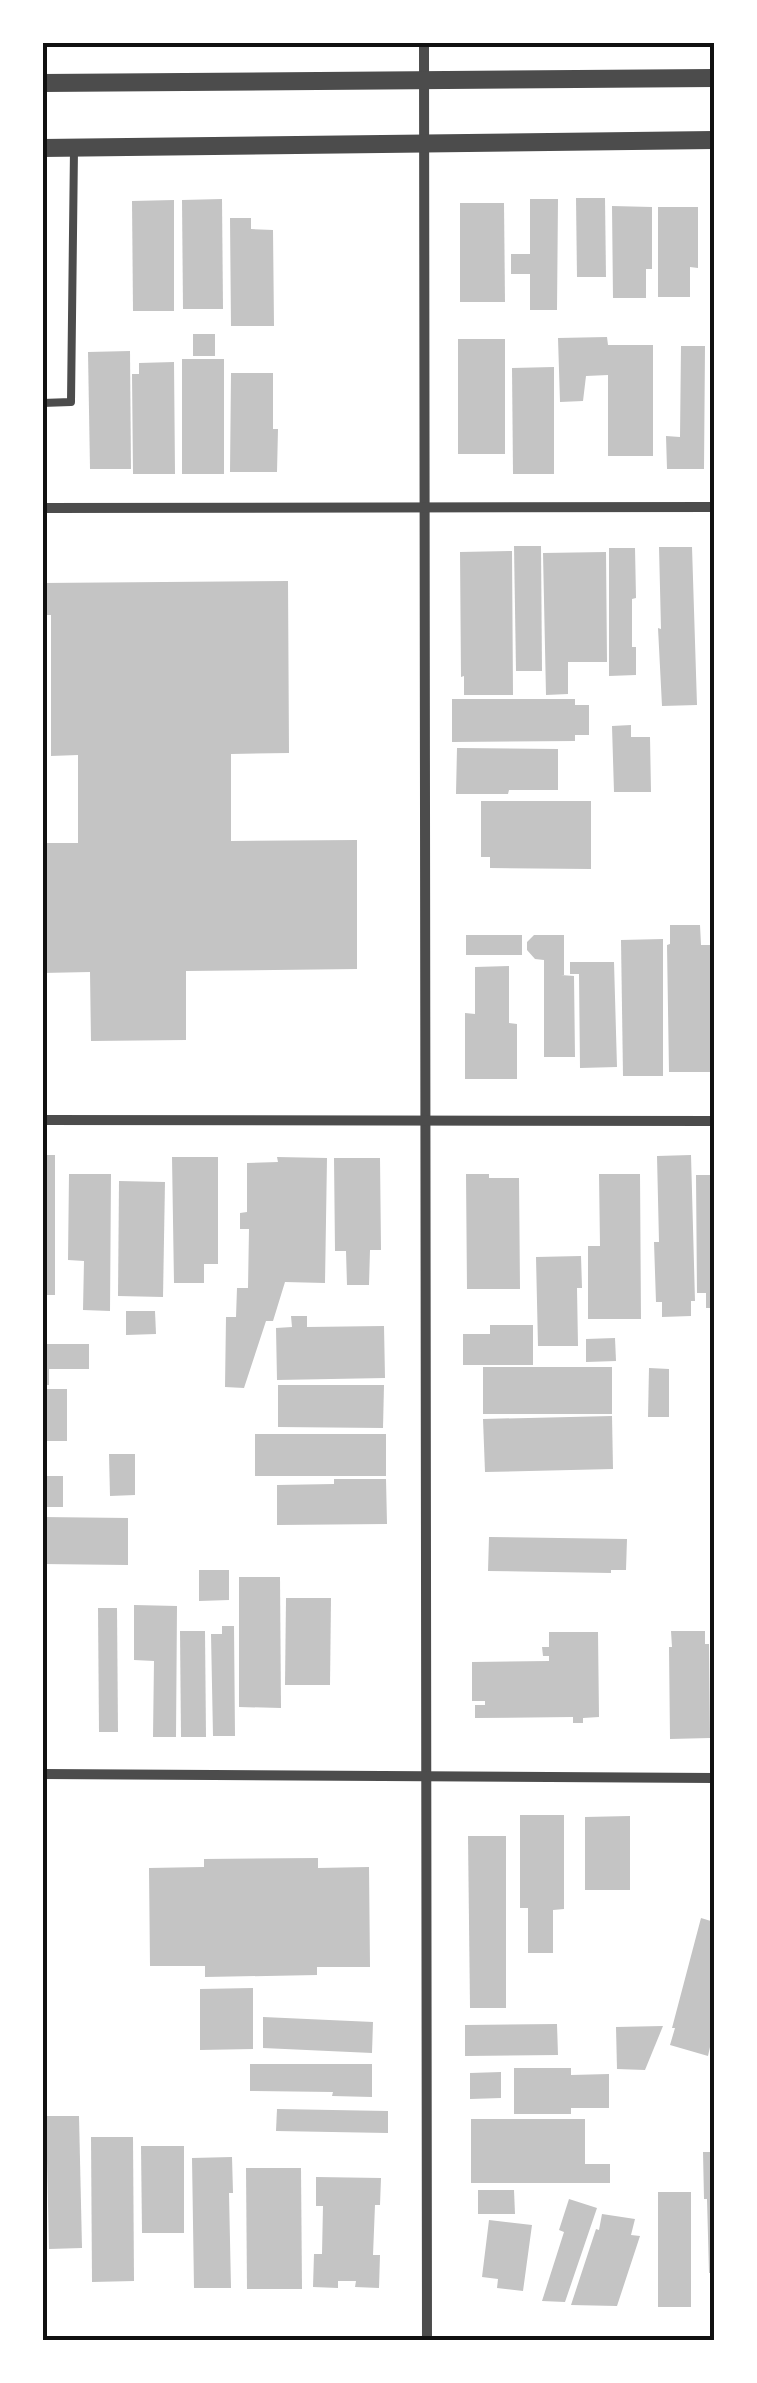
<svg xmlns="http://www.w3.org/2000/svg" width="757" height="2383" font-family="'Crimson Pro',serif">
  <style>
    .building { fill: #c4c4c4 }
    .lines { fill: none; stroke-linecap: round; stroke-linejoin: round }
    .service { stroke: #4c4c4c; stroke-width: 8 }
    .minor { stroke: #4c4c4c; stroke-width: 10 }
    .tertiary { stroke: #4c4c4c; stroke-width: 18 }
    .neatline { fill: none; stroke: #111; stroke-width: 4 }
  </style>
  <rect width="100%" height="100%" fill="#fff"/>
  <g class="building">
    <path d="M576,198H605L606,277H577Z"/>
    <path d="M222,199L223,309H183L182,200Z"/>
    <path d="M530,199H558L557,310H530V274H511V254H530Z"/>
    <path d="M174,200V311H133L132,201Z"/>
    <path d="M460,203H504L505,302H460Z"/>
    <path d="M612,206L652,207V269H646V298H613Z"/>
    <path d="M658,207H698V268L690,267V297H658Z"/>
    <path d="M230,218H251V229L273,230L274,326H231Z"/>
    <rect x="193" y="334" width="22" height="22"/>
    <path d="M607,337L608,345H653V456H608V375L586,376L583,401L560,402L558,338Z"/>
    <rect x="458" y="339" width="47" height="115"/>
    <path d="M681,346H705L704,469H667L666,436L680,437Z"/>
    <path d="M130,351L131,469H90L88,352Z"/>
    <rect x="182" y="359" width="42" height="115"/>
    <path d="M174,362L175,474H133L132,374H139V363Z"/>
    <path d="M554,367V474H513L512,368Z"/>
    <path d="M231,373H273V429H278L277,472H230Z"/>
    <path d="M514,546H541L542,671H516Z"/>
    <path d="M659,547H692L697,705L662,706L658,628L661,629Z"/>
    <path d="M609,548H635L636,598L632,599V647H636V675L609,676Z"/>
    <path d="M512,551L513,695H464V676L461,677L460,552Z"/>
    <path d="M606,552L607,662H568V694L546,695L543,553Z"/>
    <path d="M288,581L289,753L231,754V841L357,840V969L186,971V1040L91,1041L90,972L42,973V843H78V755L51,756V615H42V583Z"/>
    <path d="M452,699H575V705H589V735H575V741L452,742Z"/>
    <path d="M631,725V737H650L651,792H614L612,726Z"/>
    <path d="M457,748L558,749V790H509L508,794H456Z"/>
    <path d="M481,801H591V869L490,868V857H481Z"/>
    <path d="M670,925H700L701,945H711L713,1072H669L667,945L670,944Z"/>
    <rect x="466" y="935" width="56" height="20"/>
    <path d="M534,935H564V975H561L574,976L575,1057H544V960L535,959L527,950V942Z"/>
    <path d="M663,939V1076H623L621,940Z"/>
    <path d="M570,962H614L617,1067L580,1068L579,974H570Z"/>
    <path d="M509,966V1023L517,1024V1079H465V1013L475,1014V967Z"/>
    <rect x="42" y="1155" width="13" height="140"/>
    <path d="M691,1155L695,1301H691V1316L662,1317V1302H656L654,1242H659L657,1156Z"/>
    <path d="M172,1157H218V1264H204V1283H174Z"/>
    <path d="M277,1157L327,1158L325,1283L285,1282L273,1321H266L244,1388L225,1387L226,1317H236L237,1288H248L249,1229H240V1213L247,1212V1163L278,1162Z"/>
    <path d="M334,1158H380L381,1250H370L369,1285H347L346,1251H335Z"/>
    <path d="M69,1174H111L110,1311L83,1310L84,1261L68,1260Z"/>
    <path d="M466,1174H489V1178H519L520,1289H467Z"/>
    <path d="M599,1174H640L641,1319H588V1246H600Z"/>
    <path d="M696,1175H714V1308H706V1293H697Z"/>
    <path d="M119,1181L165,1182L163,1297L118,1296Z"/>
    <path d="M581,1256L582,1288H577L578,1346H538L536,1257Z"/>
    <path d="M126,1311H155L156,1334L126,1335Z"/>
    <path d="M291,1316H307V1327L384,1326L385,1378L277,1380L276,1328L292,1327Z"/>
    <path d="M490,1325H533V1365H463V1334H490Z"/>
    <path d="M615,1338L616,1361L586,1362V1339Z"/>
    <path d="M42,1344H89V1369H49V1385H42Z"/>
    <rect x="483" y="1367" width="129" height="47"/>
    <path d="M649,1368L669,1369V1417H648Z"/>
    <path d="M278,1385H384L383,1428L278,1427Z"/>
    <rect x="42" y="1389" width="25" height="52"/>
    <path d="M612,1416L613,1469L485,1472L483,1419Z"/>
    <rect x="255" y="1434" width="131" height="42"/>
    <path d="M109,1454H135V1495L110,1496Z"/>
    <rect x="42" y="1476" width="21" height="31"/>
    <path d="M334,1479H386L387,1524L277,1525V1485L334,1484Z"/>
    <path d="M42,1517L128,1518V1565L42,1564Z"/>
    <path d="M489,1537L627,1539L626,1570H611V1573L488,1571Z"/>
    <path d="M199,1570H229V1600L199,1601Z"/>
    <path d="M239,1577H280L281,1708L239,1707Z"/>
    <path d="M286,1598H331L330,1685H285Z"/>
    <path d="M134,1605L177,1606L176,1737H153L154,1661L134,1660Z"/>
    <path d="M98,1608H117L118,1732H99Z"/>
    <path d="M222,1626H234L235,1736H213L211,1634H222Z"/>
    <path d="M180,1631H205L206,1737H181Z"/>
    <path d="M671,1631H705V1644H709L710,1738L670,1739L669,1647H672Z"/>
    <path d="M549,1632H598L599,1717L583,1718V1723H573V1717L475,1718V1705H485V1701H472V1662L549,1661V1656H543L542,1647H549Z"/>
    <path d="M520,1815H564V1909L553,1910V1953H528V1908H520Z"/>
    <path d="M630,1816V1890H585V1817Z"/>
    <path d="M468,1836H506V2008H470Z"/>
    <path d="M318,1858V1868L369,1867L370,1967H317V1975L205,1977V1966H150L149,1868L204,1867V1859Z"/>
    <path d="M701,1918L714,1922V2039L712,2038L708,2056L670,2045L675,2028H672Z"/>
    <path d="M253,1988V2049L200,2050V1989Z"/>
    <path d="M263,2017L373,2022L372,2053L263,2048Z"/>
    <path d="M557,2024L558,2055L465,2056V2025Z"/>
    <path d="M663,2026L645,2070L617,2069L616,2027Z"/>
    <path d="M250,2064H372V2097L332,2096L333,2092L250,2091Z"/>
    <path d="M514,2068H571V2075L609,2074V2108H571V2114H514Z"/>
    <path d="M501,2072V2098L470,2099V2073Z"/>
    <path d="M277,2109L388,2111V2133L276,2131Z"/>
    <path d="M46,2116H79L82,2248L49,2249Z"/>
    <path d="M471,2119H585V2164H610V2183H471Z"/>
    <path d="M91,2137H133L134,2281L92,2282Z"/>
    <path d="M141,2146H184V2233H142Z"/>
    <path d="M703,2152H714V2273H709L707,2199H704Z"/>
    <path d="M232,2157L233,2193H229L231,2288H194L192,2158Z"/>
    <path d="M246,2168H301L302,2289H247Z"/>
    <path d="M316,2177L381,2178L380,2205H375L373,2255H380L379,2288L355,2287L356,2281H338V2288L313,2287L314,2254H322L323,2206H316Z"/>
    <path d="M478,2190H514L515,2214H478Z"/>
    <rect x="658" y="2192" width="33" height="115"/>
    <path d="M569,2199L597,2208L565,2302L542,2301L564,2232L559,2230Z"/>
    <path d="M602,2214L635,2219L631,2235L640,2236L617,2306L571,2305L596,2229L599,2230Z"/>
    <path d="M489,2220L532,2225L523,2291L497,2288L498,2279L482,2277Z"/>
  </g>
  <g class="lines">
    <path class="service" d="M42,403L71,402L74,149"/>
    <g class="minor">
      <path d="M424,42L427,2340"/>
      <path d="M42,508L714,507"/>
      <path d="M42,1120L714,1121"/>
      <path d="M42,1774L714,1778"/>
    </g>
    <g class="tertiary">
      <path d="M42,83L714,78"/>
      <path d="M42,148L714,140"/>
    </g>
  </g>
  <rect width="757" height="2383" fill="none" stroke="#ffffff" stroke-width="90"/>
  <rect x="45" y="45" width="667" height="2293" class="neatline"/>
</svg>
